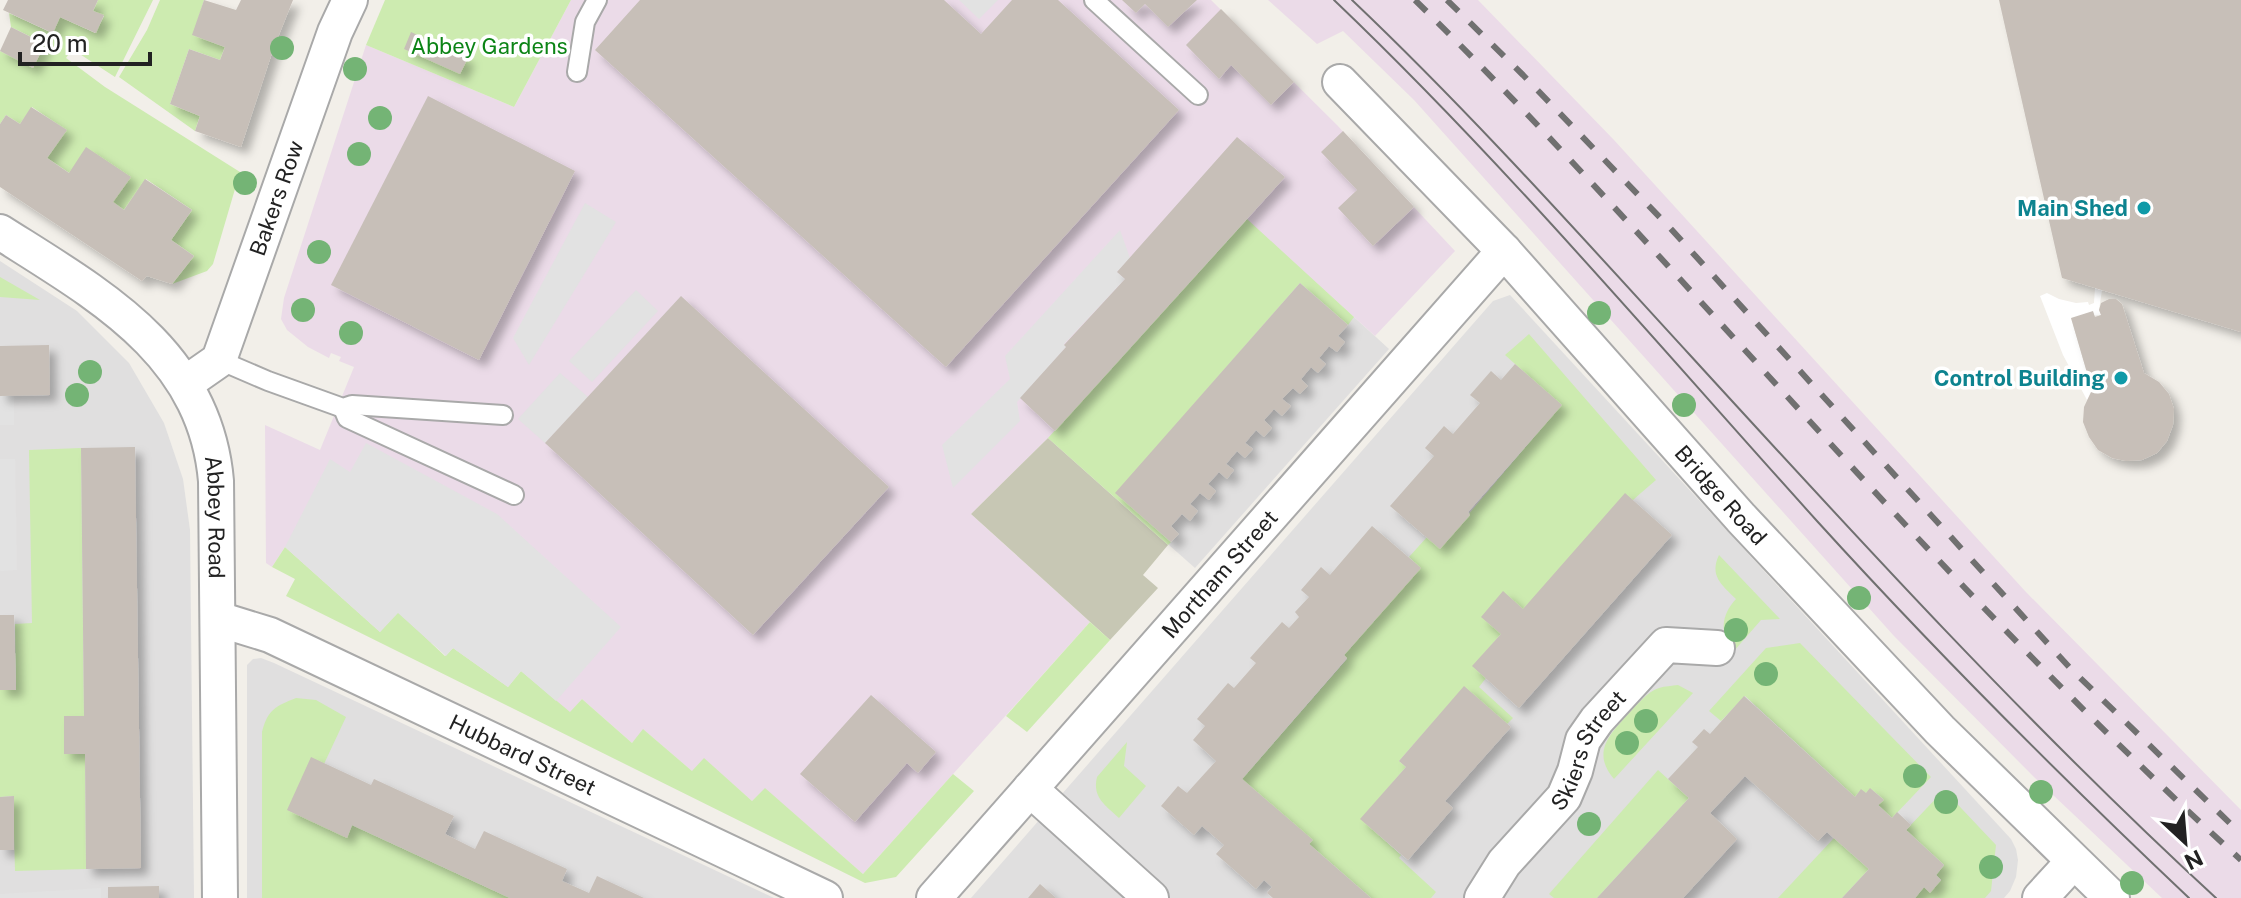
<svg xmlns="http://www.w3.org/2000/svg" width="2241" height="898" font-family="'Public Sans',sans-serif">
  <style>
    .residential { fill: #e0dfdf }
    .industrial { fill: #ebdbe8 }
    .construction { fill: #c7c7b4 }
    .grass { fill: #cdebb0 }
    .parking { fill: #e2e2e2 }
    .pier { fill: #fff }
    .building { fill: #c7bfb8; filter: url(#shadow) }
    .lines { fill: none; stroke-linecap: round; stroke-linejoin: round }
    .service-casing { stroke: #a9a9a9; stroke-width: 22 }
    .minor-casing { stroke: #a9a9a9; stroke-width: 38 }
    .service { stroke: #fff; stroke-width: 18 }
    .minor { stroke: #fff; stroke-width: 34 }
    .tram { stroke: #707070; stroke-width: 2 }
    .rail { stroke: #707070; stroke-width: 6; stroke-dasharray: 16 16; stroke-linecap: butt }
    .tree { fill: #74b475 }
    .culture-dot { fill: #0f9aa8; stroke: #fff; stroke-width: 3 }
    .labels { text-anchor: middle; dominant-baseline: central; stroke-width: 7; stroke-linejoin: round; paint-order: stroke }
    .park-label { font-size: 22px; fill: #0c8416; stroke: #fff }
    .street-label { font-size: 22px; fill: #222; stroke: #fff }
    .culture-label { font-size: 22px; font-weight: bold; fill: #0d838f; stroke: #fff; text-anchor: end }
  </style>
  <defs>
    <filter id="shadow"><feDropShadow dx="7" dy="7" stdDeviation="4" flood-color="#0004"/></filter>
  </defs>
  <rect width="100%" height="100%" fill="#f2efe9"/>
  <g class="residential">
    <path d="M1247,219L1389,349L1195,568L1048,438Z"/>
    <path d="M0,261L77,311L129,363L164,423L183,479L190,530L194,898H0Z"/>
    <path d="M1510,295L2011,839L2016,849L2018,860L2016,877L2010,891L2004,898H971L1493,301Z"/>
    <path d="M261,658L274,663L774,898H247V665L253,659Z"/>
  </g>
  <g class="industrial">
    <path d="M571,0H1211L1337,125L1455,251L1375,336L1246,219L1055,431L971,514L1090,622L863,874L765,789L752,801L704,759L693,772L644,730L632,743L582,699L570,713L521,671L508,687L453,648L380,632L285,547L272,567L266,563L265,425L320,450L354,367L339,361L341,357L331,353L329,358L308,347L287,330L281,319L284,298L366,45L514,107Z"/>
    <path d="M1268,0H1478L1614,140L2025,591L2241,810V898H2162L2034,777L1894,636L1414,100L1343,31L1317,44Z"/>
  </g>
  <path class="construction" d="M1048,438L1168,545L1143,575L1158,588L1110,640L971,514Z"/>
  <g class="grass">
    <path d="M98,0H153L115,77L72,49L66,58L105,87L240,172L213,264L207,271L172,284L194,256L171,240L192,210L146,179L124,210L47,158L66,130L32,107L20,124L6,115L0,124V51L33,67L45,44L11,27L9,13L52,33L60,17L95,33L104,16L93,11Z"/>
    <path d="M160,0H204L193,35L225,47L220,60L189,49L170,104L200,116L195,131L119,77L147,30Z"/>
    <path d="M385,0H571L514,107L366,45Z"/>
    <path d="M1247,219L1354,317L1348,325L1300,283L1116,493L1171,542L1168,545L1048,438Z"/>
    <path d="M0,277L40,300L0,297Z"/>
    <path d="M1529,334L1656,480C1590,536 1529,601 1473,666L1486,678L1479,687L1513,718L1507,724L1464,687L1399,761L1406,767L1361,819L1401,855L1399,858L1436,892L1431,898H1371L1309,844L1312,840L1242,779L1347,659L1344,655L1420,568L1409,557L1427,537L1440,548L1561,405L1505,355Z"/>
    <path d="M81,448L84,716L64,717V753L85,754L86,869L15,871L13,796L0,797V690L16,689L15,624L32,623L29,450Z"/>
    <path d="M285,547L380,632L398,612L445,656L453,648L508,687L521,671L570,712L582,699L632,743L643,729L692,771L704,758L752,801L765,788L863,874L953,774L974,791L896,877L865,883L286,596L295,579L272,567Z"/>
    <path d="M1719,555L1780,619L1761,620L1734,651C1719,634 1721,615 1736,599C1722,585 1709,576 1719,555Z"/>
    <path d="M1090,622L1110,640L1027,732L1006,716Z"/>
    <path d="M1800,643L1931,777L1892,818L1878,805L1883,799L1871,789L1866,793L1861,790L1855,797L1745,696L1721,721L1709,711L1766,648Z"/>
    <path d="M1678,685L1693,693L1614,779C1591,752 1610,734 1629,713C1638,704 1647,692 1659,688C1665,686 1672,686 1678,685Z"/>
    <path d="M296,698L316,700L346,717L324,764L347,837L352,825L510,898H262V732C268,709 276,706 296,698Z"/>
    <path d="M1127,742L1124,766L1146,786L1119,818C1105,805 1092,797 1097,777Z"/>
    <path d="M1658,770L1689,798L1597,898H1554L1549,894Z"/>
    <path d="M1944,790L1996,845L1991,891L1985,898H1915L1924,887L1930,892L1941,880L1936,875L1944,865L1906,830Z"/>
    <path d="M1834,838L1869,869L1842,898H1778Z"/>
  </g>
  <g class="parking">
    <path d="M959,0H998L979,19Z"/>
    <path d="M585,203L616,222L529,365L513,338Z"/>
    <path d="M1120,230L1130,258L1117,272L1125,279L1064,344L1066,347L1017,402L1020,421L953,488L942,445L1010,379L1005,356Z"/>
    <path d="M636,290L658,311L592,382L569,361Z"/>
    <path d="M560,373L588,397L545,443L518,419Z"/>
    <rect x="0" y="396" width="14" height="29"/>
    <path d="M366,443L497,514L621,627L556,701L521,671L508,687L453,648L446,656L398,613L380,632L285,547L330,459L350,472Z"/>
    <path d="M0,459H15L17,570L0,571Z"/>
    <path d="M101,888V898H0V894Z"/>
  </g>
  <path class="pier" d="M2095,288L2102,290L2099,310L2101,315L2071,318L2092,390L2087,400L2063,355L2040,296L2047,293L2059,299L2076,303L2088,302L2089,305L2094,303Z"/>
  <g class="building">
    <path d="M8,0H98L93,11L104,15L96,33L60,17L53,33L3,10Z"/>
    <path d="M204,0L236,10L241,0H293L274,47L241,147L195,131L200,116L170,104L189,49L220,60L225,47L192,35Z"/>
    <path d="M640,0H944L981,34L1012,0H1058L1179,110L946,367L595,50Z"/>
    <path d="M1122,0H1197L1168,27L1145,4L1136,13Z"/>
    <path d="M1999,0H2241V332L2062,278Z"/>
    <path d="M1221,9L1294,82L1271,105L1231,65L1219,79L1186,45Z"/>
    <path d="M11,27L45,44L33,68L0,51Z"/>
    <path d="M411,32L468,58L460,74L404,49Z"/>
    <path d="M428,96L575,171L479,360L331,285Z"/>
    <path d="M31,107L67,130L47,158L69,173L86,147L131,177L113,202L124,210L145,179L192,210L171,240L194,256L172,284L147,276L142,281L0,187V124L6,115L20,124Z"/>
    <path d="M1343,131L1414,207L1373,246L1338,208L1357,190L1321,152Z"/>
    <path d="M1237,137L1285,177L1055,431L1020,398L1066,347L1064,345L1125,279L1117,272Z"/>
    <path d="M1300,283L1348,325L1338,336L1345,342L1337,352L1329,346L1319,358L1326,364L1318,373L1311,367L1301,379L1308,386L1300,394L1293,388L1282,399L1291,406L1282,416L1274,409L1264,420L1272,428L1264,437L1256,430L1245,443L1253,449L1245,458L1237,451L1226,464L1234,470L1227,479L1219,472L1208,484L1216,491L1209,500L1200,493L1190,504L1198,511L1190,521L1182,514L1171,526L1179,534L1171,542L1115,493Z"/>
    <path d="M681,296L889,487L753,635L545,443Z"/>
    <path d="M2109,299H2116L2122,304L2144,373L2159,382L2169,394L2174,409L2173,425L2167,441L2157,453L2142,460L2126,461L2112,458L2098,450L2089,437L2083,422L2084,407L2092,390L2071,318L2093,311L2095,317L2101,315L2099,310L2101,303Z"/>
    <path d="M49,345L50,395L0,396V346Z"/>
    <path d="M1515,364L1562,405L1468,512L1470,515L1440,549L1390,506L1434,456L1425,448L1444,426L1453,434L1480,403L1470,395L1491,371L1501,380Z"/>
    <path d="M135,447L141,868L86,869L85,754H64V716H84L81,448Z"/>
    <path d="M1625,493L1672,535L1519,708L1472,666L1501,634L1481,617L1503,591L1523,609Z"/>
    <path d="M1372,526L1421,568L1344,655L1347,658L1242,779L1313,840L1309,844L1371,898H1273L1267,893L1272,887L1264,880L1256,889L1216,854L1224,845L1202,826L1194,835L1161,806L1178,786L1187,793L1216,761L1193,740L1205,726L1197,719L1228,683L1234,688L1256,663L1250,658L1282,622L1289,628L1299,617L1295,612L1309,597L1301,590L1321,567L1330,575Z"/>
    <path d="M0,615H14L16,690H0Z"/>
    <path d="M1464,686L1511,727L1445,801L1453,808L1408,860L1360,819L1406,767L1399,761Z"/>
    <path d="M871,695L936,752L918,773L907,763L855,822L800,774Z"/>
    <path d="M1744,696L1855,797L1861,789L1866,793L1870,788L1884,800L1878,805L1892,818L1897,812L1911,825L1906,830L1944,865L1936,875L1941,880L1930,893L1924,887L1915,898H1842L1869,869L1827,832L1818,841L1745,776L1710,813L1737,839L1683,898H1597L1689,798L1668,779L1698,747L1692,742L1704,729L1710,734Z"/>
    <path d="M311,757L371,785L374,779L454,816L445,834L475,849L484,831L567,869L562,881L589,893L597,876L644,898H510L352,825L347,838L287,810Z"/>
    <path d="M14,796V850H0V797Z"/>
    <path d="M1040,884L1056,898H1028Z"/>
    <path d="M159,886V898H108V887Z"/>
  </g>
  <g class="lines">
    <defs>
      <g id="service">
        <path d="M1094,0L1198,95"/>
        <path d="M577,72L585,22L597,0"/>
        <path d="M219,360L268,381L343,408L352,405L503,415"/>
        <path d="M343,408L347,418L514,495"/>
      </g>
      <g id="minor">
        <path id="s1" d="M1340,82L1504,251L1741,518L1940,730L2112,898"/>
        <path id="s2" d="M0,232C99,295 205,352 216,481L220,898"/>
        <path id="s3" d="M186,383L219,360L335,32L350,0"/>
        <path id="s4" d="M218,619L270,635L825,898"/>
        <path d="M1030,789L1151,898"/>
        <path id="s5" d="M934,898L1504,251"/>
        <path id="s6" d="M1482,898L1504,863L1564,797L1575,771L1583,740L1597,720L1666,645L1717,648"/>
        <path d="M2040,898L2073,862"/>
      </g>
    </defs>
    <use href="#service" class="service-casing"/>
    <use href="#minor" class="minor-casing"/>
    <use href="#service" class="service"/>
    <use href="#minor" class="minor"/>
    <g class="tram">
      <path d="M1334,0C1506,164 1658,345 1817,521C1936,652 2061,777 2189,898"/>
      <path d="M1352,0C1470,112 1579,234 1689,354C1859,540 2030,727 2216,898"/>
    </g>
    <g class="rail">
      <path d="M1415,0C1529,112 1635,230 1743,348C1903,524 2065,700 2241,860"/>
      <path d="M1447,0L1523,75L1671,229L2070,668L2241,834"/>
    </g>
  </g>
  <g class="tree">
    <circle cx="282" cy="48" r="12"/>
    <circle cx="355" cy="69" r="12"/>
    <circle cx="380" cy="118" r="12"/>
    <circle cx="359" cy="154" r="12"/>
    <circle cx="245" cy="183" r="12"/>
    <circle cx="319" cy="252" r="12"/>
    <circle cx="303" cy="310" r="12"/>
    <circle cx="1599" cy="313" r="12"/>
    <circle cx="351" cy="333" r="12"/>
    <circle cx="90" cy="372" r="12"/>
    <circle cx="77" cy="395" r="12"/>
    <circle cx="1684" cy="405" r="12"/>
    <circle cx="1859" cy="598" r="12"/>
    <circle cx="1736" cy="630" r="12"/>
    <circle cx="1766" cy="674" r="12"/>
    <circle cx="1646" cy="721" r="12"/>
    <circle cx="1627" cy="743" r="12"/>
    <circle cx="1915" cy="776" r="12"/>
    <circle cx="2041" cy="792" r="12"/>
    <circle cx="1946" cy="802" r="12"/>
    <circle cx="1589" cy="824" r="12"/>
    <circle cx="1991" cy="867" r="12"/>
    <circle cx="2132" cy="883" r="12"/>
  </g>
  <g class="culture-dot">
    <circle cx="2144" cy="208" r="8"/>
    <circle cx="2121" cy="378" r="8"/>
  </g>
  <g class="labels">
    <g class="park-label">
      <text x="489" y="46">Abbey Gardens</text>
    </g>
    <g class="street-label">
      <text stroke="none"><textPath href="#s3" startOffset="212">Bakers Row</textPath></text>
      <text stroke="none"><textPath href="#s1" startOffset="562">Bridge Road</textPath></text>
      <text stroke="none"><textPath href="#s2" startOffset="380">Abbey Road</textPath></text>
      <text stroke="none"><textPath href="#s5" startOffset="432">Mortham Street</textPath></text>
      <text stroke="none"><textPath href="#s6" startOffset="184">Skiers Street</textPath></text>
      <text stroke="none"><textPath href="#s4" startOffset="334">Hubbard Street</textPath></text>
    </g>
    <g class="culture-label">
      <text x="2128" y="208">Main Shed</text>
      <text x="2105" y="378">Control Building</text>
    </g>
  </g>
  <g transform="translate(2185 842) rotate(154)" stroke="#ffffff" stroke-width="6" paint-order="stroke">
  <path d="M0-6L14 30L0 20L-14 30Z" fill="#222222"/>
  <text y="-12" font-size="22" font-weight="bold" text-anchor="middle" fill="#222222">N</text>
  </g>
  <path d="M20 52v12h130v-12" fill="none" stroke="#222222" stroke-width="4"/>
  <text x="32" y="52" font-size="24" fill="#222222" stroke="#ffffff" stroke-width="6" paint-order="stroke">20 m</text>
</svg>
